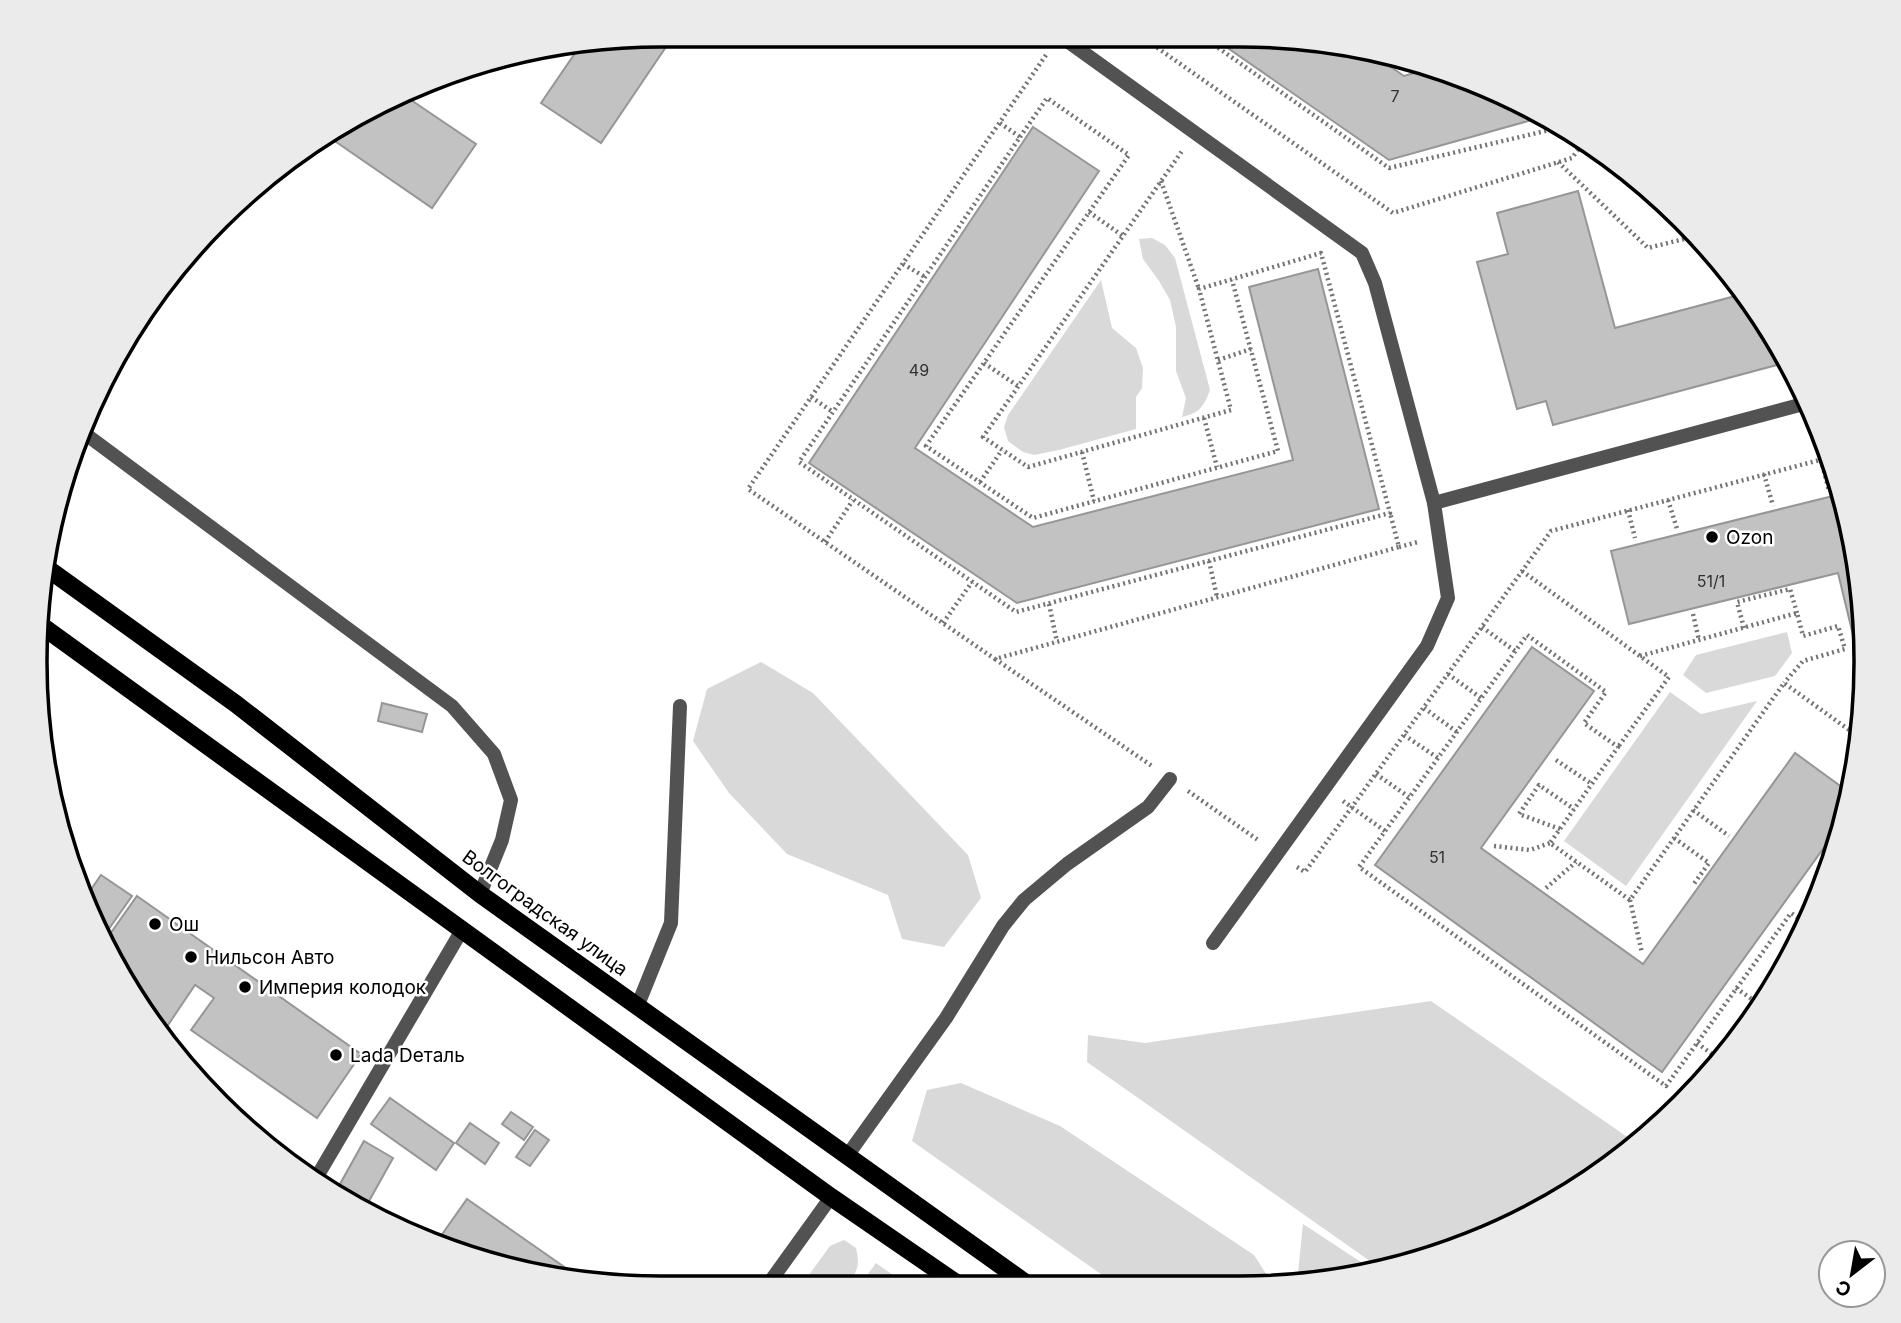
<svg xmlns="http://www.w3.org/2000/svg" width="1901" height="1323" font-family="Inter,sans-serif">
  <style>
    .green { fill: #d9d9d9 }
    .building { fill: #c2c2c2; stroke: #969696; stroke-width: 2 }
    .lines { fill: none; stroke-linecap: round; stroke-linejoin: round }
    .path { stroke: #747474; stroke-width: 4.5; stroke-dasharray: 2 3.5; stroke-linecap: butt }
    .lane { stroke: #525252; stroke-width: 14 }
    .street { stroke: #525252; stroke-width: 14 }
    .primary { stroke: #000; stroke-width: 18 }
    .poi-dot { fill: #000; stroke: #fff; stroke-width: 2.5 }
    .labels { text-anchor: middle; dominant-baseline: central; stroke-width: 5; stroke-linejoin: round; paint-order: stroke }
    .number-label { font-size: 16px; fill: #303030 }
    .poi-label { font-size: 19px; fill: #000; stroke: #fff; text-anchor: start }
    .street-label { font-size: 19px; fill: #000; stroke: #fff }
    .rim { fill: none; stroke: #000; stroke-width: 3.5 }
  </style>
  <rect width="100%" height="100%" fill="#fff"/>
  <g class="green">
    <path d="M 1152,238 L 1165,245 L 1175,258 L 1210,390 C 1204,406 1200,413 1182,417 L 1186,398 L 1176,371 L 1176,327 L 1170,300 L 1159,281 L 1143,259 L 1139,239 Z"/>
    <polygon points="1101,280 1112,328 1136,348 1143,368 1142,388 1136,397 1136,429 1059,450 1034,455 1023,452 1008,441 1004,427 1008,415"/>
    <polygon points="1787,632 1792,653 1775,676 1706,693 1683,675 1696,655"/>
    <polygon points="761,662 813,693 968,855 981,898 944,947 902,939 888,895 787,854 729,793 693,741 707,689"/>
    <polygon points="1670,692 1701,714 1757,701 1626,886 1564,841"/>
    <polygon points="1431,1001 1636,1143 1516,1224 1377,1266 1087,1062 1088,1035 1145,1043"/>
    <polygon points="961,1083 1060,1126 1254,1255 1272,1283 1115,1284 912,1141 927,1090"/>
    <polygon points="1303,1224 1370,1268 1322,1283 1297,1283"/>
    <path d="M 844,1240 L 856,1248 C 860,1266 858,1270 847,1285 L 801,1286 L 830,1246 Z"/>
    <polygon points="876,1263 907,1285 860,1285"/>
  </g>
  <g class="building">
    <polygon points="662,35 674,35 601,143 541,103 580,46"/>
    <polygon points="1209,35 1240,35 1362,47 1404,76 1424,70 1546,116 1389,160"/>
    <polygon points="408,98 476,144 432,208 326,135"/>
    <polygon points="1033,127 1099,171 915,448 1033,527 1293,460 1249,287 1318,269 1379,509 1017,603 809,463"/>
    <polygon points="1578,191 1615,328 1743,294 1782,348 1788,362 1553,425 1546,401 1517,409 1477,262 1508,254 1497,213"/>
    <polygon points="1841,494 1861,579 1863,664 1860,664 1838,573 1629,624 1611,551"/>
    <polygon points="1532,647 1594,691 1481,848 1643,964 1795,753 1850,793 1846,817 1662,1072 1375,865"/>
    <polygon points="382,703 427,714 422,732 378,721"/>
    <polygon points="101,875 132,896 101,940 86,897"/>
    <polygon points="137,896 361,1054 317,1118 191,1030 214,998 195,985 166,1028 153,1019 103,944"/>
    <polygon points="390,1098 454,1143 436,1170 371,1124"/>
    <polygon points="511,1112 533,1127 524,1140 502,1124"/>
    <polygon points="470,1123 499,1143 485,1164 456,1143"/>
    <polygon points="535,1130 549,1140 530,1166 516,1157"/>
    <polygon points="364,1141 393,1158 364,1210 335,1193"/>
    <polygon points="467,1199 583,1280 500,1267 436,1243"/>
  </g>
  <g class="lines">
    <g class="path">
      <polyline points="1139,35 1393,213 1572,158 1583,143"/>
      <polyline points="1200,35 1389,168 1562,127"/>
      <polyline points="1046,55 748,489 995,659 1399,547 1390,513"/>
      <polyline points="1386,56 1404,69 1414,67"/>
      <polyline points="1000,123 1020,137 799,462 1016,612 1390,513 1321,253 1199,289 1231,410 1028,467 983,437 1182,151"/>
      <polyline points="1020,137 1047,98 1129,155 926,446 1033,518 1278,451 1232,280"/>
      <polyline points="1558,162 1648,248 1696,236"/>
      <polyline points="1161,181 1199,289"/>
      <polyline points="1089,212 1123,236"/>
      <polyline points="903,264 925,277"/>
      <polyline points="1218,360 1251,349"/>
      <polyline points="984,363 1018,386"/>
      <polyline points="811,397 833,412"/>
      <polyline points="1204,418 1217,467"/>
      <polyline points="1082,452 1094,501"/>
      <polyline points="1821,460 1829,491"/>
      <polyline points="1764,474 1773,506"/>
      <polyline points="980,482 1002,450"/>
      <polyline points="1668,500 1677,529"/>
      <polyline points="1628,510 1635,538"/>
      <polyline points="825,542 853,500"/>
      <polyline points="1399,547 1418,542"/>
      <polyline points="1209,561 1217,597"/>
      <polyline points="1522,571 1669,677 1618,747"/>
      <polyline points="1049,604 1057,642"/>
      <polyline points="1693,614 1699,640"/>
      <polyline points="943,623 972,582"/>
      <polyline points="1482,627 1515,651"/>
      <polyline points="1744,628 1737,602 1790,589 1797,613"/>
      <polyline points="1640,656 1797,613 1803,636 1838,626 1845,649 1803,661 1784,683"/>
      <polyline points="995,659 1152,766"/>
      <polyline points="1448,674 1481,698"/>
      <polyline points="1424,708 1457,732"/>
      <polyline points="1404,735 1438,758"/>
      <polyline points="1556,760 1592,784"/>
      <polyline points="1376,774 1409,797"/>
      <polyline points="1188,791 1258,840"/>
      <polyline points="1343,801 1385,831"/>
      <polyline points="1693,810 1729,836"/>
      <polyline points="1560,829 1519,814 1539,785 1574,809"/>
      <polyline points="1674,838 1709,863 1693,885"/>
      <polyline points="1494,846 1530,850 1550,843"/>
      <polyline points="1297,867 1305,872 1551,531 1831,457"/>
      <polyline points="1546,888 1576,862"/>
      <polyline points="1630,900 1642,953"/>
      <polyline points="1807,924 1791,913 1666,1086 1359,867 1527,635 1606,692 1584,723 1618,747 1550,843 1630,900 1784,683 1859,737"/>
      <polyline points="1736,988 1760,1005"/>
      <polyline points="1697,1043 1720,1060"/>
    </g>
    <g class="lane">
      <polyline points="1059,35 1362,253 1375,283 1434,503 1448,598 1427,646 1213,943"/>
      <polyline points="80,430 452,706 494,754 511,800 502,840 480,894"/>
      <polyline points="1434,503 1807,403"/>
      <polyline points="637,1007 671,923 680,706"/>
      <polyline points="847,1156 946,1018 1003,926 1024,900 1067,864 1148,807 1170,779"/>
      <polyline points="315,1180 462,930"/>
    </g>
    <polyline class="street" points="767,1286 831,1197"/>
    <g class="primary">
      <polyline points="44,566 236,704 480,894 1027,1284"/>
      <polyline points="42,626 831,1197 959,1285"/>
    </g>
  </g>
  <g class="poi-dot">
    <circle cx="1712" cy="537" r="7"/>
    <circle cx="155" cy="924" r="7"/>
    <circle cx="191" cy="957" r="7"/>
    <circle cx="245" cy="987" r="7"/>
    <circle cx="336" cy="1055" r="7"/>
  </g>
  <g class="labels">
    <g class="number-label">
      <text x="1395" y="96">7</text>
      <text x="919" y="370">49</text>
      <text x="1711" y="581">51/1</text>
      <text x="1437" y="857">51</text>
    </g>
    <g class="poi-label">
      <text x="1726" y="537">Ozon</text>
      <text x="169" y="924">Ош</text>
      <text x="205" y="957">Нильсон Авто</text>
      <text x="259" y="987">Империя колодок</text>
      <text x="350" y="1055">Lada Dеталь</text>
    </g>
    <g class="street-label">
      <text transform="translate(545 913) rotate(36)">Волгоградская улица</text>
    </g>
  </g>
  <path d="M0 0H1901V1323H0ZM661 47H1240A614 614 0 0 1 1854 661V662A614 614 0 0 1 1240 1276H661A614 614 0 0 1 47 662V661A614 614 0 0 1 661 47Z" fill="#ebebeb" fill-rule="evenodd"/>
  <path class="rim" d="M661 47H1240A614 614 0 0 1 1854 661V662A614 614 0 0 1 1240 1276H661A614 614 0 0 1 47 662V661A614 614 0 0 1 661 47Z"/>
  <g transform="translate(1852 1274) rotate(211)"><circle r="33" fill="#ffffff" stroke="#999999" stroke-width="2"/>
  <path d="M0-5L12 26L0 18L-12 26Z" fill="#000000"/>
  <text y="-10" font-size="19" font-weight="bold" text-anchor="middle" fill="#000000">С</text>
  </g>
</svg>
